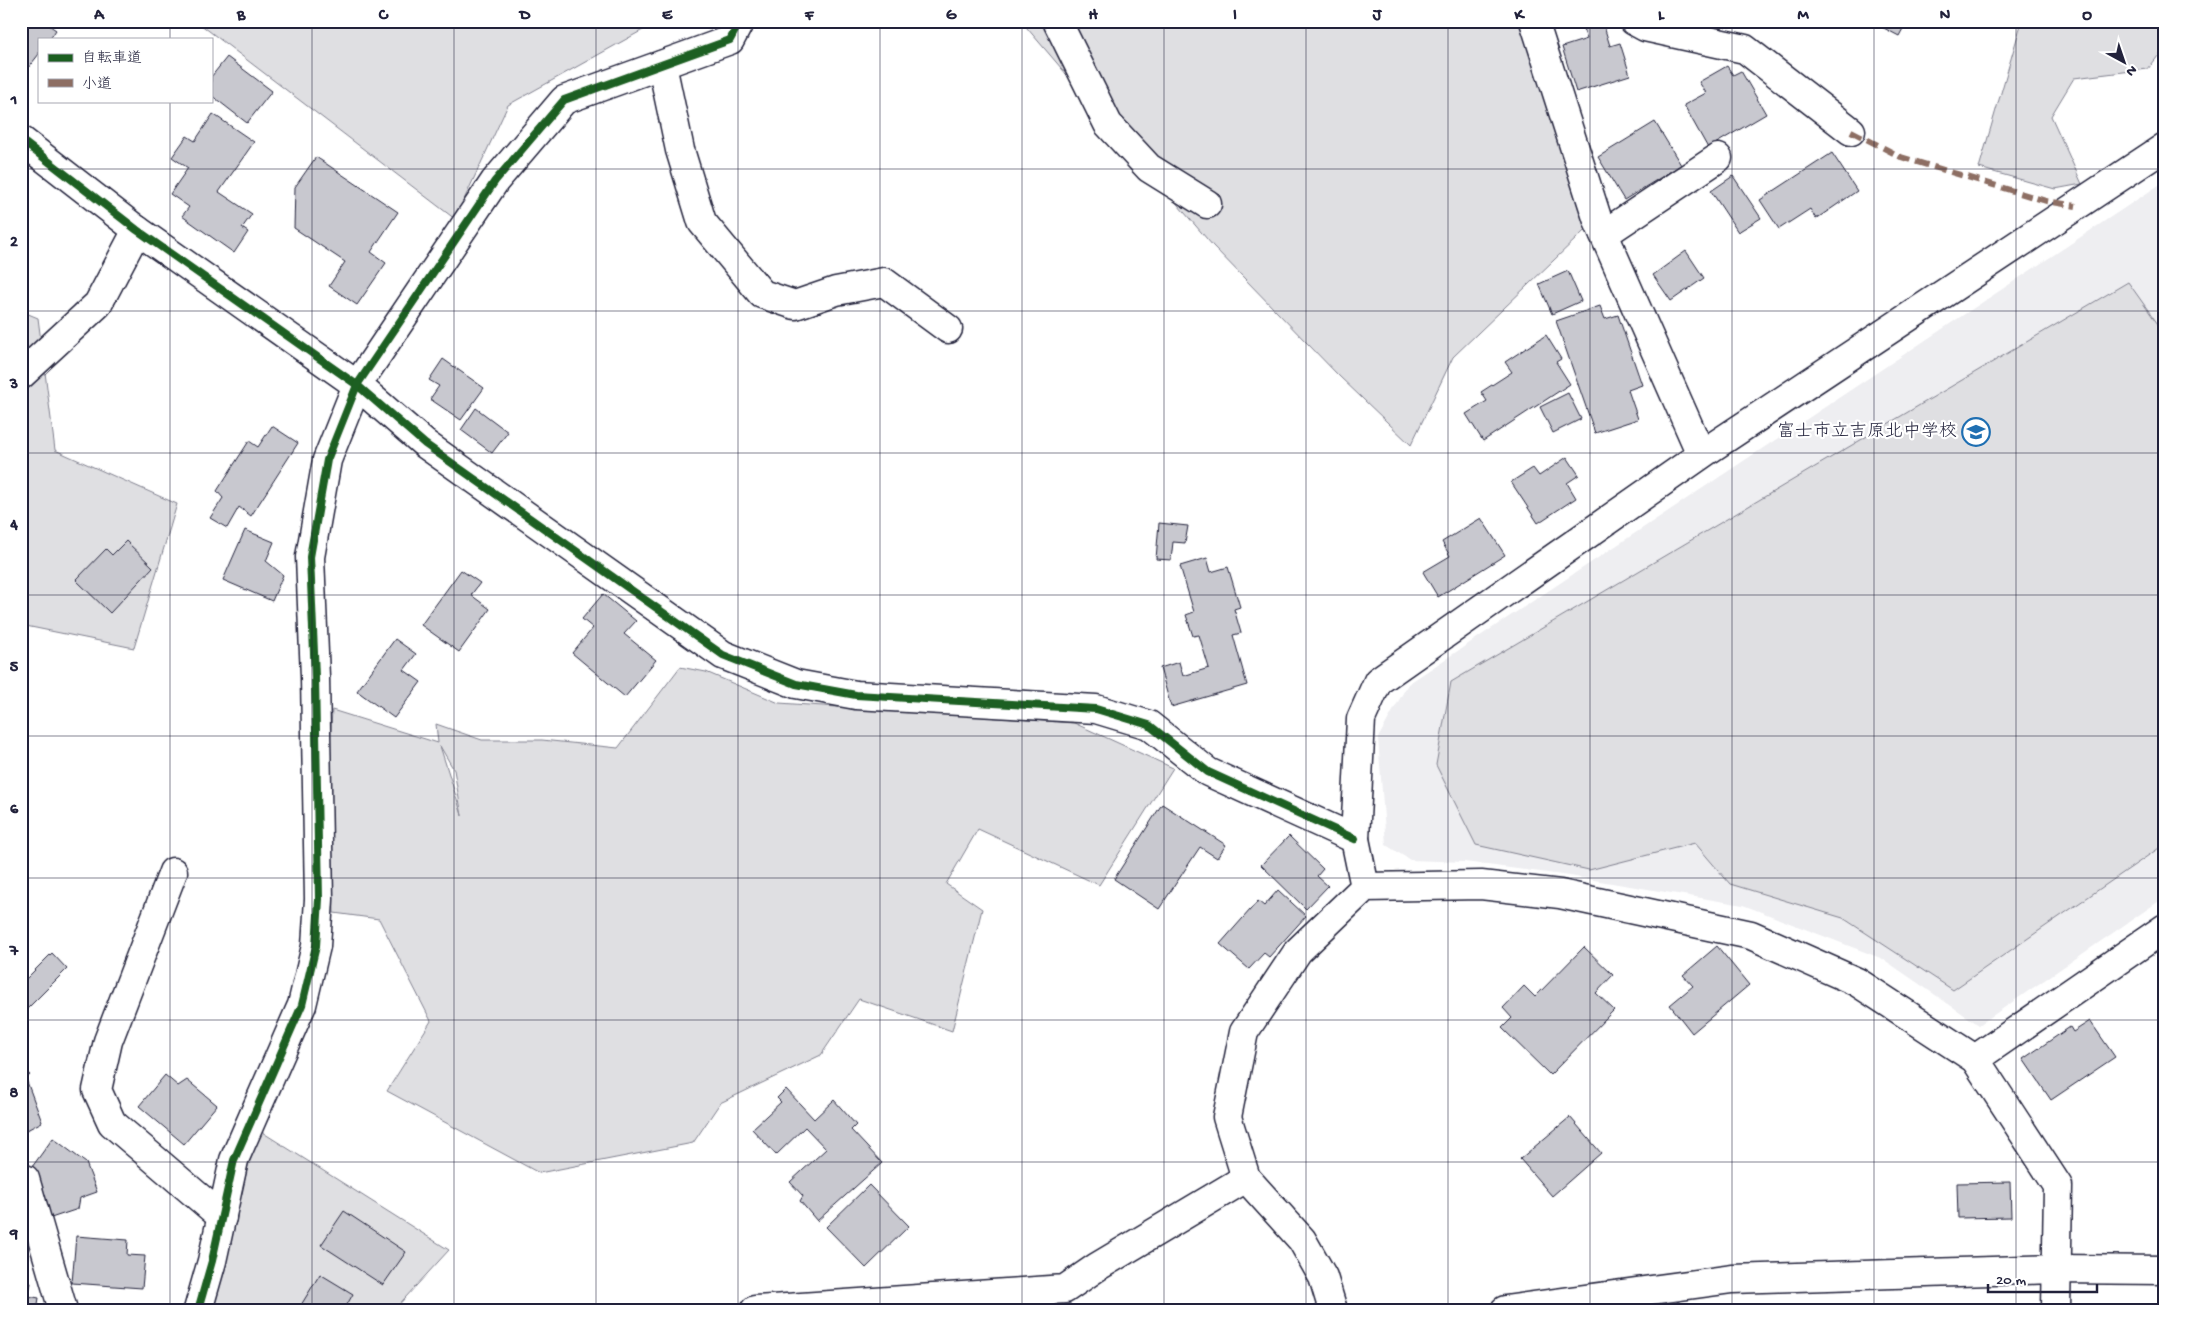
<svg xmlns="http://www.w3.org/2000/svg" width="2186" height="1331" font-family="'Gochi Hand','Klee One',sans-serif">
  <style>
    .built { fill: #eeeef1 }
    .green { fill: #dfdfe2; stroke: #80808e; fill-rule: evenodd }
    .building { fill: #c8c8cf; stroke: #22223b }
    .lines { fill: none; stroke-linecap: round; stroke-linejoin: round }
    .minor-casing { stroke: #22223b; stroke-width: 31 }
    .minor { stroke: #fff; stroke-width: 28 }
    .quiet { stroke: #8d6e63; stroke-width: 6; stroke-dasharray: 12 6; stroke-linecap: butt }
    .cycleway-casing { stroke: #fff; stroke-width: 11 }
    .cycleway { stroke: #1b5e20; stroke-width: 8 }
    .grid { fill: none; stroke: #22223b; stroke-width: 1; stroke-opacity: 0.55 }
    .labels { text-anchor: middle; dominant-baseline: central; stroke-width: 4.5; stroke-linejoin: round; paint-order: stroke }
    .poi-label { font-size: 18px; fill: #22223b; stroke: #fff; text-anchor: end }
    .neatline { fill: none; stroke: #22223b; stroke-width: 2 }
    .grid-label { font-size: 16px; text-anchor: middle; font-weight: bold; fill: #22223b }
  </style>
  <rect width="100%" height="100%" fill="#fff"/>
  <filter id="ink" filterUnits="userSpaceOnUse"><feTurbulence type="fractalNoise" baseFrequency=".02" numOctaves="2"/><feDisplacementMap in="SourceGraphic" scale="10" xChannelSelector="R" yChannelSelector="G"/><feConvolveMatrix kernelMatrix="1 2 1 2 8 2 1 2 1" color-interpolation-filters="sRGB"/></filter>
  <g filter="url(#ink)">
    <polygon class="built" points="2165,181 2165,897 1979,1025 1883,959 1743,905 1570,876 1465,862 1410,860 1386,845 1378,738 1408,684"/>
    <g class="green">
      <polygon points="196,21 659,21 508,105 455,219"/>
      <polygon points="1021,21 1547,21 1604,212 1453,357 1411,445 1339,376 1213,246"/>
      <polygon points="2022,21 2165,21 2165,47 2148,69 2074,78 2051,116 2082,184 2055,189 1979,168"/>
      <polygon points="2128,282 2165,334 2165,844 1953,990 1843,918 1730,884 1695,843 1589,870 1476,845 1436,765 1451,682"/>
      <polygon points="21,311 38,318 55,450 177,504 134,648 21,625"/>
      <path d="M 680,667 L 706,672 L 779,703 L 1074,723 L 1173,768 L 1099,885 L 978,829 L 946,884 L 982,909 L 952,1031 L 859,999 L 821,1055 L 720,1103 L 693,1143 L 539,1173 L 387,1091 L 431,1021 L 379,919 L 334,913 L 330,746 L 332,710 L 438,743 L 436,724 L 482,740 L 542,740 L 618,748 ZM 440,746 L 454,770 L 462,816 L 462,815 Z"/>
      <polygon points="257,1129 449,1250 394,1310 213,1310"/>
    </g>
    <g class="building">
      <polygon points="21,21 43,21 56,30 50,39 39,39 39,54 21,77"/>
      <polygon points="1878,21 1907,21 1899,36 1878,25"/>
      <polygon points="1603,23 1610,46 1620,43 1630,75 1576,92 1562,47 1587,39 1583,29"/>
      <polygon points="227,57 272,91 247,123 211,95 211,77"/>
      <polygon points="1727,66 1733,75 1741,71 1766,114 1708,148 1684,105 1706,93 1699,82"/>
      <polygon points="213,114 254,142 219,192 252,214 242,228 248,232 234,253 182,216 189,207 170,194 188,168 172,157 187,136 195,141"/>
      <polygon points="1655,122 1681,165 1624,200 1598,157"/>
      <polygon points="1832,153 1857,191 1816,219 1810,209 1779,229 1760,200"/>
      <polygon points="316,157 398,212 371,252 386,263 357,305 329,286 345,262 294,228 295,187"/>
      <polygon points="1733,176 1761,218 1738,232 1711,191"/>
      <polygon points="1686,251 1704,278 1671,301 1653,275"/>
      <polygon points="1568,271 1581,301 1552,314 1539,284"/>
      <polygon points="1600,306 1605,319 1618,315 1642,385 1628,390 1638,419 1595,433 1556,321"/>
      <polygon points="1546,335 1561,359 1556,362 1570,384 1483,441 1466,414 1487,401 1481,392 1512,372 1505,362"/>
      <polygon points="443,359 484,388 461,420 430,399 439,386 429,380"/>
      <polygon points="1568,393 1581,419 1553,433 1540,407"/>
      <polygon points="476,408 508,432 492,453 461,430"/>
      <polygon points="272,426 298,443 251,516 239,507 227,528 210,518 223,498 217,491 249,441 258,447"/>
      <polygon points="1567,457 1579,475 1567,483 1576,498 1538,523 1511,482 1533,468 1539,476"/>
      <polygon points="1481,518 1505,555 1438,597 1423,572 1450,556 1442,542"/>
      <polygon points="1159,523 1188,526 1185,543 1173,542 1171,560 1156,559"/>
      <polygon points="245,530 274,542 266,561 283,575 272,601 223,580"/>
      <polygon points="126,541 153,567 110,613 76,580 106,549 112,555"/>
      <polygon points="1207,558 1211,572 1228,567 1240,607 1234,609 1241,633 1233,635 1247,685 1171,707 1160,668 1179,662 1183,676 1209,668 1199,635 1193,636 1186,615 1194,612 1180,566"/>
      <polygon points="461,570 480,583 471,595 490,609 459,652 421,625"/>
      <polygon points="603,594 636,621 624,634 656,660 625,697 572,653 593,628 582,619"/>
      <polygon points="395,639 416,654 404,670 421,682 394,718 357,691"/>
      <polygon points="1162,804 1226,845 1217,858 1200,847 1159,909 1114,879"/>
      <polygon points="1289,836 1323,869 1317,876 1328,886 1306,909 1261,865"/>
      <polygon points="1278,890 1306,916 1269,957 1264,953 1249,969 1220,944 1258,901 1264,906"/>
      <polygon points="1717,946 1749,985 1692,1033 1670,1005 1693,986 1683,975"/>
      <polygon points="1584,947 1613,975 1596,993 1614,1010 1550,1075 1502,1028 1512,1018 1503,1008 1524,986 1535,997"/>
      <polygon points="52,953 67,969 21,1015 21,984"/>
      <polygon points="2090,1021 2115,1057 2051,1100 2023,1059 2070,1027 2073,1032"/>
      <polygon points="21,1067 30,1075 26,1079 42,1122 25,1131 21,1121"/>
      <polygon points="165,1075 178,1086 187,1080 217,1105 184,1144 139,1106"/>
      <polygon points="786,1089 814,1119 834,1100 856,1125 851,1130 882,1163 817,1221 800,1201 803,1196 790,1182 826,1149 805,1127 776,1155 752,1129 781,1102 777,1098"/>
      <polygon points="1570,1117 1601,1153 1552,1196 1520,1159"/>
      <polygon points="53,1138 86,1163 97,1192 80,1198 78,1209 48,1219 32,1167"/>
      <polygon points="2010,1182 2011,1217 1958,1218 1957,1183"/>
      <polygon points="869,1185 909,1226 866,1268 826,1227"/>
      <polygon points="344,1211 406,1252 383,1285 321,1245"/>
      <polygon points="76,1236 128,1240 127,1255 145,1256 142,1288 72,1283"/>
      <polygon points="320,1274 353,1294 344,1310 298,1310"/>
      <polygon points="21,1281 31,1283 28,1296 39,1298 37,1310 21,1310"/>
    </g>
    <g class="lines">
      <defs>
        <g id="minor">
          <polyline points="1057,21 1108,124 1149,168 1207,204"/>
          <polyline points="1534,21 1598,221 1701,454"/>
          <polyline points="1634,21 1645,27 1745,49 1851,131"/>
          <polyline points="662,65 680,150 702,222 762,294 795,305 836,291 884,282 948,329"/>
          <polyline points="21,140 137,230 357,385 425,444 723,655 796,684 856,695 1096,709 1149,725 1208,772 1355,839"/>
          <polyline points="1604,234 1718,158"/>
          <polyline points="21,375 98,304 137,230"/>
          <polyline points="173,872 108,1041 97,1090 112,1123 222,1217"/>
          <polyline points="1365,887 1355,839 1361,719 1378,681 1708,450 2165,147"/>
          <polyline points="1975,1059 2165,928"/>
          <polyline points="25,1179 63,1310"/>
          <polyline points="198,1310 212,1261 234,1160 302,1005 316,946 319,899 315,677 310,557 327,460 357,385 495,181 564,100 730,40 740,21"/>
          <polyline points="755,1310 1065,1289 1097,1267 1246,1178"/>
          <polyline points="1333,1310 1323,1277 1302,1240 1246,1178 1227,1117 1244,1032 1298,951 1365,887 1481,885 1560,894 1751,935 1857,982 1975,1059 2058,1186 2056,1310"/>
          <polyline points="1505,1310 1732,1279 2055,1269 2165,1270"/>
        </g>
      </defs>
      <use href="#minor" class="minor-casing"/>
      <use href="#minor" class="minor"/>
      <polyline class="quiet" points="1851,131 1901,157 2046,201 2076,206"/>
      <defs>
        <g id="cycleway">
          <polyline points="21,140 137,230 357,385 425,444 723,655 796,684 856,695 1096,709 1149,725 1208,772 1355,839"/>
          <polyline points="198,1310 212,1261 234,1160 302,1005 316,946 319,899 315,677 310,557 327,460 357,385 495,181 564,100 730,40 740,21"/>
        </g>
      </defs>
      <use href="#cycleway" class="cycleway-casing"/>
      <use href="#cycleway" class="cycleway"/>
    </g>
  </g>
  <path class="grid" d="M 170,21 L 170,39M 312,21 L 312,1310M 454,21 L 454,1310M 596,21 L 596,1310M 738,21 L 738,1310M 880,21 L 880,1310M 1022,21 L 1022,1310M 1164,21 L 1164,1310M 1306,21 L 1306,1310M 1448,21 L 1448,1310M 1590,21 L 1590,1310M 1732,21 L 1732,1310M 1874,21 L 1874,1310M 2016,21 L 2016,1310M 170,101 L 170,1310M 21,169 L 2165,169M 21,311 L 2165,311M 21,453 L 2165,453M 21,595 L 2165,595M 21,736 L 2165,736M 21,878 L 2165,878M 21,1020 L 2165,1020M 21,1162 L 2165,1162"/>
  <defs>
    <symbol id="school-ring" viewBox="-11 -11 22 22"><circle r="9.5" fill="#fff" stroke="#1f6fb2" stroke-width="1.5"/><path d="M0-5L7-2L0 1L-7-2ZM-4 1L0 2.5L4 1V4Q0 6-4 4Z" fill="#1f6fb2"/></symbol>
  </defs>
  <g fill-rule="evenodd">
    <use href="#school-ring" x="1960" y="416" width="32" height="32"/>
  </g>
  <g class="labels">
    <g class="poi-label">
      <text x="1957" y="432">富士市立吉原北中学校</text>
    </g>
  </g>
  <rect width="2186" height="1331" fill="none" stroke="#fff" stroke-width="55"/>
  <rect x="38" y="38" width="175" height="65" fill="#ffffff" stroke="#a7a7b1"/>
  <rect x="48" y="54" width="25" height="8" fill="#1b5e20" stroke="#a7a7b1"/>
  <text x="82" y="62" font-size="15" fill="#22223b">自転車道</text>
  <rect x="48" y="79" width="25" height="8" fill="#8d6e63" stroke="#a7a7b1"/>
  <text x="82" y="88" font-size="15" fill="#22223b">小道</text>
  <g transform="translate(2124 62) rotate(140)" stroke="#ffffff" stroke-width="4" paint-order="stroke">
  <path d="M0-4L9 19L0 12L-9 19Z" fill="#22223b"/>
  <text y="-8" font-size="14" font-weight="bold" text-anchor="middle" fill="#22223b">N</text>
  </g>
  <path d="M1988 1284v8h109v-8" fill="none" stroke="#22223b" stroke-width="2.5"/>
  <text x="1996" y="1284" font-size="15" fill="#22223b" stroke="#ffffff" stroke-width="4" paint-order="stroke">20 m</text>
  <rect x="28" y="28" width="2130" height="1276" class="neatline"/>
  <g class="grid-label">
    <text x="99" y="19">A</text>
    <text x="241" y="19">B</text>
    <text x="383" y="19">C</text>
    <text x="525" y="19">D</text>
    <text x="667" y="19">E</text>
    <text x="809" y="19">F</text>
    <text x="951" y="19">G</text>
    <text x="1093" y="19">H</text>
    <text x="1235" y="19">I</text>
    <text x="1377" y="19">J</text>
    <text x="1519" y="19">K</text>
    <text x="1661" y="19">L</text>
    <text x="1803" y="19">M</text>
    <text x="1945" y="19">N</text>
    <text x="2087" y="19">O</text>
    <text x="14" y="104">1</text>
    <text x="14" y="246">2</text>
    <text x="14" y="388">3</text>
    <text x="14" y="529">4</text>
    <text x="14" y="671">5</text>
    <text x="14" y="813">6</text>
    <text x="14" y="955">7</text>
    <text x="14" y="1097">8</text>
    <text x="14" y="1238">9</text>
  </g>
</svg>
